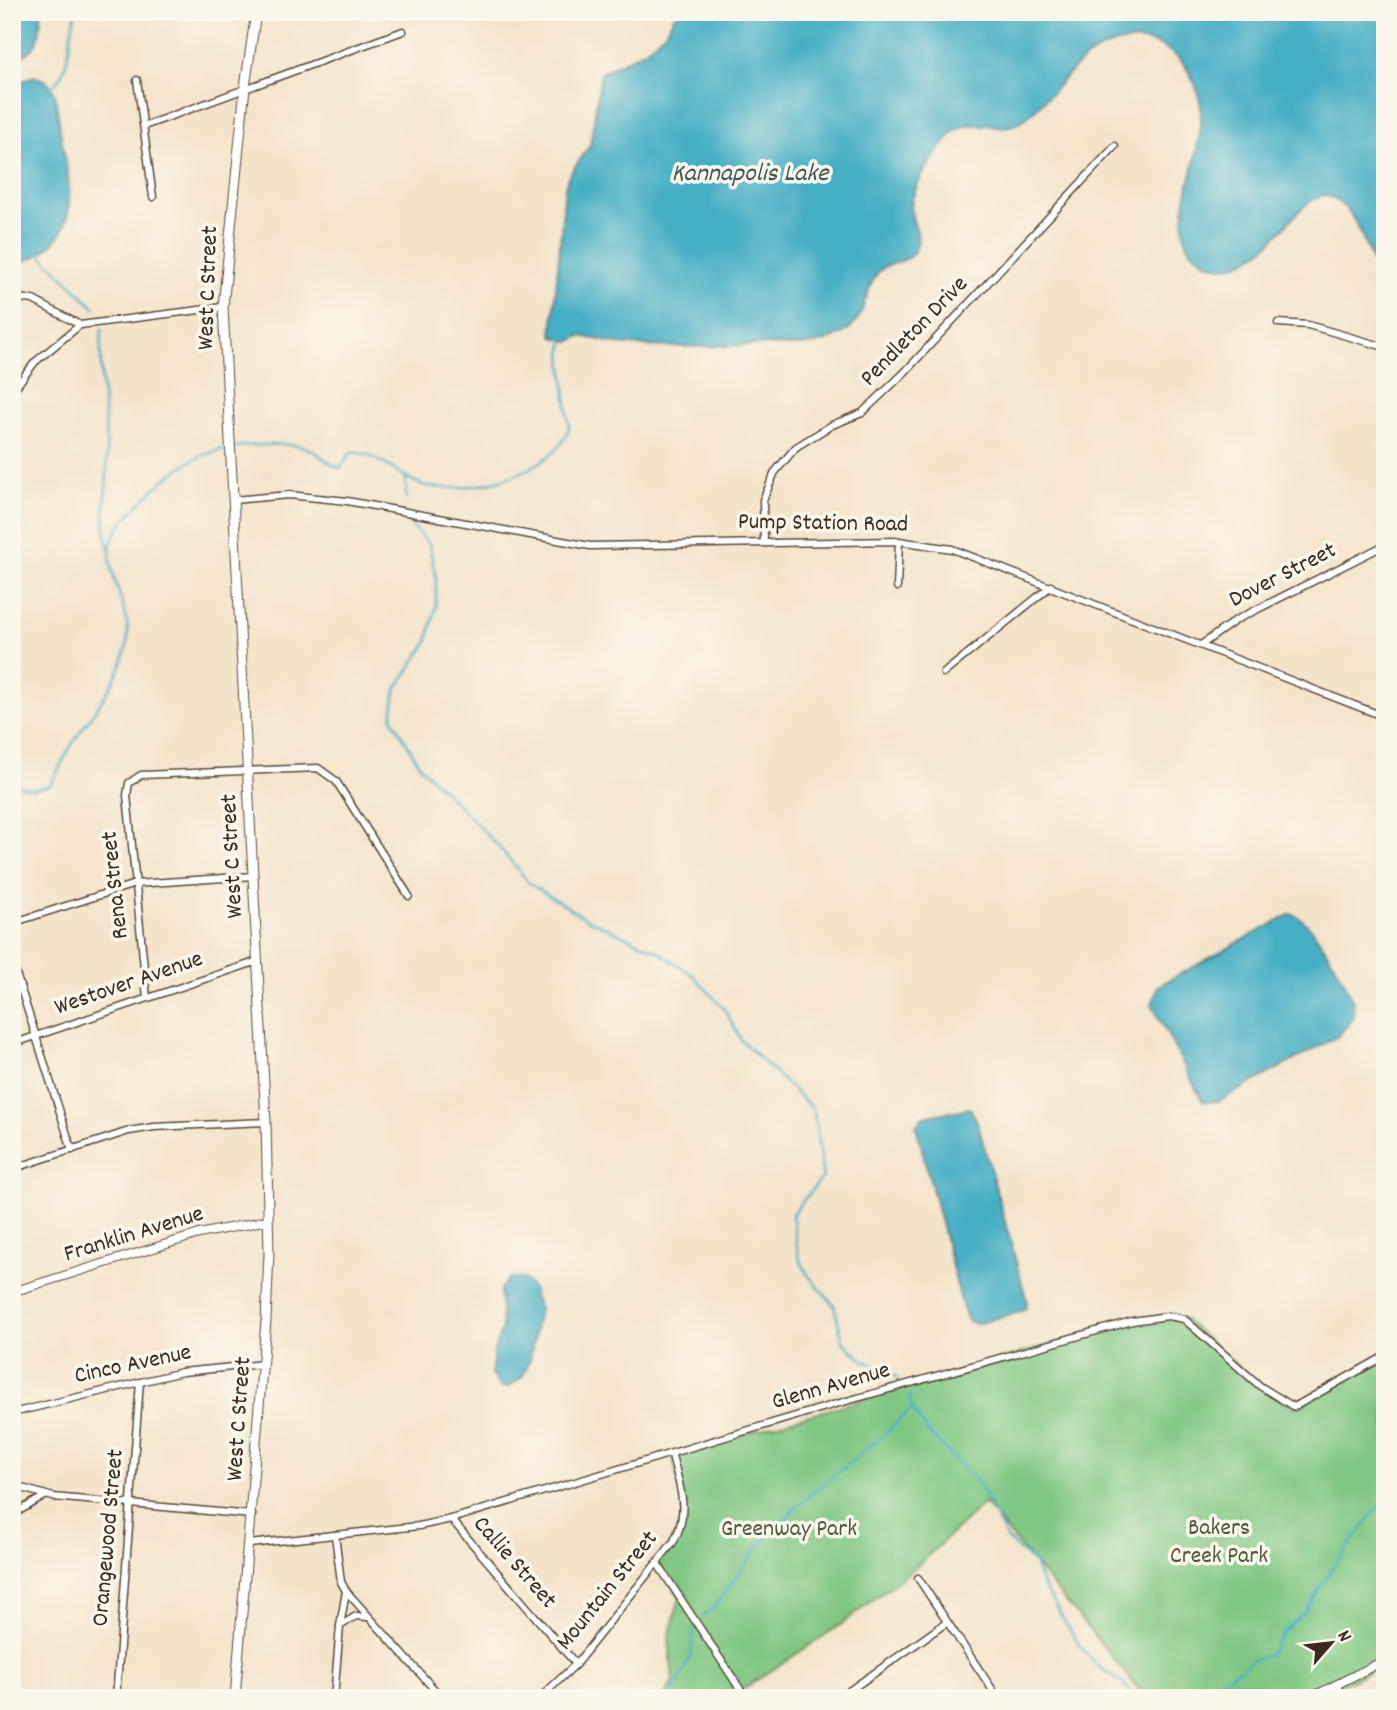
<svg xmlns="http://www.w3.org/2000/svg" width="1397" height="1710" font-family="Dekko,sans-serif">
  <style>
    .green { fill: #80c783; stroke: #5e7850; stroke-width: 2 }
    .water { fill: #46afc5; stroke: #406c72; stroke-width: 2 }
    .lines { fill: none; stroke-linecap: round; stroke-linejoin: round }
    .stream { stroke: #46afc5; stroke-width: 2.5 }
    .minor-casing { stroke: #574638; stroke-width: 9 }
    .tertiary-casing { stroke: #574638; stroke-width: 10 }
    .secondary-casing { stroke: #574638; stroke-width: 11 }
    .minor { stroke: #fff; stroke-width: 6 }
    .tertiary { stroke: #fff; stroke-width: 8 }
    .secondary { stroke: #fff; stroke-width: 9 }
    .labels { text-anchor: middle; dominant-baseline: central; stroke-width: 7; stroke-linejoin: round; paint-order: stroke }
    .street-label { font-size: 24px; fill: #3b2a1e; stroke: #fbf7ec }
    .park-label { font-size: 24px; fill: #50593c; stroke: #fbf7ec }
    .water-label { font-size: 26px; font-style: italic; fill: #3f5958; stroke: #fbf7ec }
  </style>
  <rect width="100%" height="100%" fill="#fbf7ec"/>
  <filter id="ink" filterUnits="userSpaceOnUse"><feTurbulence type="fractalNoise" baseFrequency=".0143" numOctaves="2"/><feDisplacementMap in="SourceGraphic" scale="14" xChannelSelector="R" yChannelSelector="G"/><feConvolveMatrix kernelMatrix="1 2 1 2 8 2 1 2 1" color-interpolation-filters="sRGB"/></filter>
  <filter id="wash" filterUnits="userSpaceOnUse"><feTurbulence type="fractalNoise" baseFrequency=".00686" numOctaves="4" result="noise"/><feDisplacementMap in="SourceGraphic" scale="28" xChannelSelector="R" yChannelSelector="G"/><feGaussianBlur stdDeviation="1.57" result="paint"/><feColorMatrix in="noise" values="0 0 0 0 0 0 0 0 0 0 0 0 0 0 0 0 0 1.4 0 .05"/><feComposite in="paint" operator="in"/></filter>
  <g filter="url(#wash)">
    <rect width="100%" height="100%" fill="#f4e4ca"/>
    <path class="green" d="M 1168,1316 L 1184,1319 L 1260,1386 L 1294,1407 L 1385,1356 L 1385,1664 L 1314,1698 L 1146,1698 L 984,1503 L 917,1566 L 843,1623 L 730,1698 L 662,1698 L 673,1682 L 669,1637 L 680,1597 L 657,1563 C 692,1515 684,1509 672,1455 L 1132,1321 Z"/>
    <g class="water">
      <path d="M 12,12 L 41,12 C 40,42 39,48 12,63 Z"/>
      <path d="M 677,12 L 1385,12 L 1385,281 L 1379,278 C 1365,249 1358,204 1324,195 C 1290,205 1274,258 1229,266 C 1220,268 1209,265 1202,260 C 1150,228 1227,135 1191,76 C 1186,66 1178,56 1168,50 C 1148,38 1130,38 1108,46 C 1071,59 1053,99 1022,121 C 1002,136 971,113 952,134 C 937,151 911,186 911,209 C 911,224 922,232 916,248 C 909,265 891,259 879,271 C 865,287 867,312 851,327 C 842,336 827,341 815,344 C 796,348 777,345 757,345 C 711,346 665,349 619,344 C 606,342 593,338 580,336 L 570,342 L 554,337 L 552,332 L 565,188 L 568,177 L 590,145 L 601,73 L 646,50 L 665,32 Z"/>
      <path d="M 34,76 L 47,81 L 54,92 C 58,105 58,117 60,130 C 70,186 88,246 12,265 L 12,123 L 17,107 L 18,83 Z"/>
      <path d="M 1291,914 C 1311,916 1346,983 1353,1002 C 1354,1008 1353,1013 1353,1019 L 1338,1036 L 1219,1101 L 1203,1102 L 1152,1005 L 1158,986 Z"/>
      <polygon points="970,1108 977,1121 1027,1301 1026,1308 1020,1312 976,1324 968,1321 962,1305 916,1126 923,1117"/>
      <polygon points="509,1278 524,1279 532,1288 539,1309 530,1360 522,1377 509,1387 501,1387 491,1375 494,1351 502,1328 500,1289"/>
    </g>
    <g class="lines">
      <g class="stream">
        <path d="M 49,89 C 72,75 68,35 76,12"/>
        <polyline points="37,251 95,308"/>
        <path d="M 102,329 C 98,372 106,416 107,459 C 108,488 99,523 110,551"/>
        <polyline points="406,478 406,498"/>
        <polyline points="411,525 429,544 436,576 436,607 427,643 396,689 392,718 420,766 499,847 530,884 585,918 658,951 694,976 725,1010 741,1040 813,1109"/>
        <path d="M 12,784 L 33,789 L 50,785 C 59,771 64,756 73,743 C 92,713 117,685 126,650 C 135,614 109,585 110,551 C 111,532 129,515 141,502 C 179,463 206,446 261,445 C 275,445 290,443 304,447 C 318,451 326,463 340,468 L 350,453 C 373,448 402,481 427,486 C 469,495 556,473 569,428 L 562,356 L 564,337"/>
        <polyline points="814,1113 823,1177 792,1214 799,1258 808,1275 834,1305 843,1342 862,1359 898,1378"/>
        <polyline points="909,1396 912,1408 925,1429 977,1481 1008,1540 1034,1563 1041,1582 1077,1642 1095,1664 1127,1687 1135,1698"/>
        <polyline points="703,1617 714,1607 760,1544 803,1501 886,1433 912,1408"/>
        <polyline points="1203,1691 1256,1659 1269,1655 1283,1632 1305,1612 1334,1566 1384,1499"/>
        <polyline points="670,1698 691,1656 694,1630"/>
        <polyline points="1188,1698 1193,1697"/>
      </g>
    </g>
  </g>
  <g filter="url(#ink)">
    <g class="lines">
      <defs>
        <g id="minor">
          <polyline points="137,80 153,197"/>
          <polyline points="144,126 403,31"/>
          <polyline points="12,297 33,300 80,325 223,307"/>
          <polyline points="1278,323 1308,325 1385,347"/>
          <polyline points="12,392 35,362 80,325"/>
          <polyline points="233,500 289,495 347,501 590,546 899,541 952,549 1385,717"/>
          <polyline points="764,541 763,500 775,472 796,447 832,425 862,413 904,373 1115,146"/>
          <polyline points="897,587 899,541"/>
          <polyline points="1201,645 1236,620 1385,545"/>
          <polyline points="944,673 1051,586"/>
          <polyline points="12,923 135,884 254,876"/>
          <polyline points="12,961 72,1150"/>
          <polyline points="147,998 127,795 129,783 141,775 318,768 336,781 409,896"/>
          <polyline points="12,1044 258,961"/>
          <polyline points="12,1169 129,1131 154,1127 266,1122"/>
          <polyline points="12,1413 182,1372 263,1364"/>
          <polyline points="12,1485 53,1497 252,1515"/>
          <polyline points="12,1515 45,1496"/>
          <polyline points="451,1519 576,1664"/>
          <polyline points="335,1535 341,1582 346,1591 340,1626"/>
          <polyline points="249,1544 419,1526 451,1519 836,1404 1132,1321 1168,1316 1184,1319 1260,1386 1294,1407 1385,1356"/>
          <polyline points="657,1563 746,1698"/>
          <polyline points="918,1578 998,1698"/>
          <polyline points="346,1591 442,1698"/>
          <polyline points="1336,1684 1343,1698"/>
          <polyline points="116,1698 140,1382"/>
          <polyline points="334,1698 340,1626 356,1616 367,1617"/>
          <path d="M 540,1698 L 576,1664 L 674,1541 C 690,1510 680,1488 672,1455"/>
          <polyline points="839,1698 946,1623"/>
        </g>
        <g id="tertiary">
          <polyline points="12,1292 199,1234 268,1220"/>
          <polyline points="1310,1698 1385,1660"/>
        </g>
        <polyline id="secondary" points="235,1698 266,1321 269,1253 266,1122 223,307 245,87 256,12"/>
      </defs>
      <use href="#minor" class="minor-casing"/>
      <use href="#tertiary" class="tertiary-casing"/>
      <use href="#secondary" class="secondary-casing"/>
      <use href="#minor" class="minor"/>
      <use href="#tertiary" class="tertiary"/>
      <use href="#secondary" class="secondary"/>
    </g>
  </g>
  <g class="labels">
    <g class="street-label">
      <text transform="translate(209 288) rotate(-88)">West C Street</text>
      <text transform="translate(915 332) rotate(-46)">Pendleton Drive</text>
      <text transform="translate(823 524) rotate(1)">Pump Station Road</text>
      <text transform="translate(1283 576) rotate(-27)">Dover Street</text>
      <text transform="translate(233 856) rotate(-93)">West C Street</text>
      <text transform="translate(116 885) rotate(-96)">Rena Street</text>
      <text transform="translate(129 984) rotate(-19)">Westover Avenue</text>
      <text transform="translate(134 1235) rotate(-17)">Franklin Avenue</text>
      <text transform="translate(133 1365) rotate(-12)">Cinco Avenue</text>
      <text transform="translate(831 1387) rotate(-16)">Glenn Avenue</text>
      <text transform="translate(240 1419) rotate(-86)">West C Street</text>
      <text transform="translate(109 1538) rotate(-85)">Orangewood Street</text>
      <text transform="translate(514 1563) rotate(49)">Callie Street</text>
      <text transform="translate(608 1591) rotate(-51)">Mountain Street</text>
    </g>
    <g class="park-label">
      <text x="1219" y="1529">Bakers<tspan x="1219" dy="28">Creek Park</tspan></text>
      <text x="789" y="1530">Greenway Park</text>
    </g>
    <g class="water-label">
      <text x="750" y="174">Kannapolis Lake</text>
    </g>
  </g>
  <rect width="1397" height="1710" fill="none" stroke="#fbf7ec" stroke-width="42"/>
  <g transform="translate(1331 1643) rotate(62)" stroke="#fbf7ec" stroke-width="5" paint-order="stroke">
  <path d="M0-5L12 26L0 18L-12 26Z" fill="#3b2a1e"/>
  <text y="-10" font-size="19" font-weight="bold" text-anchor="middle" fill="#3b2a1e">N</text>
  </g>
</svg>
